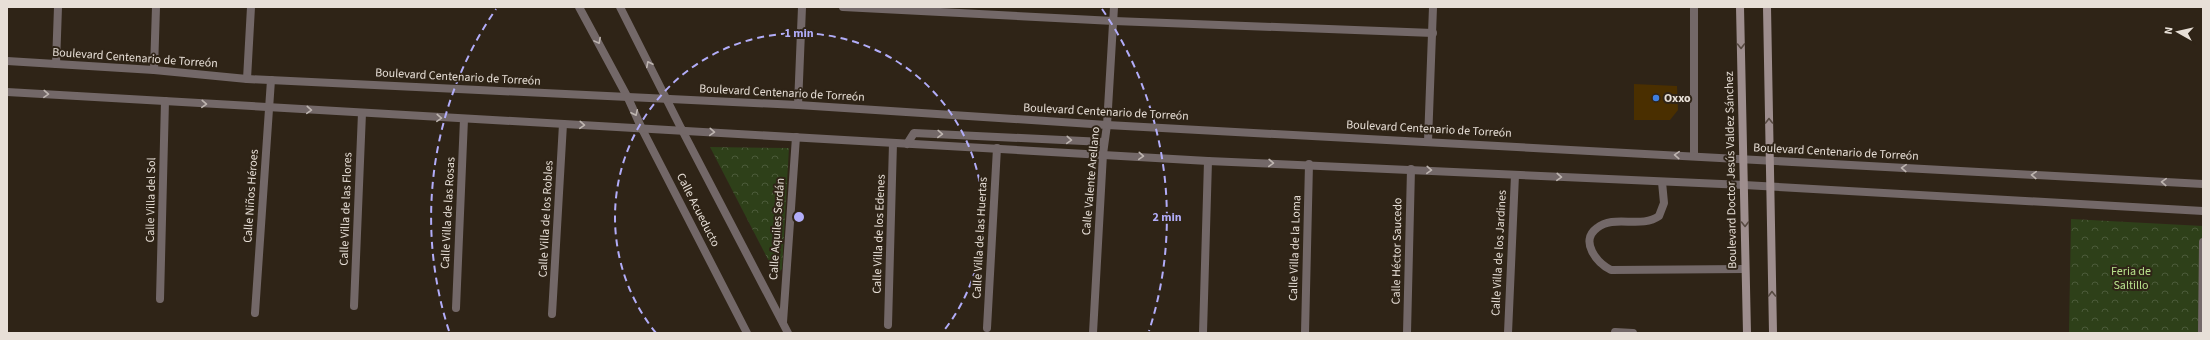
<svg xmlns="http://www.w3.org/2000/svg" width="2210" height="340" font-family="'Source Sans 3',sans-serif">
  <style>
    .park { fill: url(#park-crowns) }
    .building { fill: #4a2f00 }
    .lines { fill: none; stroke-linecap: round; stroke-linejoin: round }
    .service { stroke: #736868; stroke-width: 8 }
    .minor { stroke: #736868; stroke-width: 8 }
    .tertiary { stroke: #736868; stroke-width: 8 }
    .secondary { stroke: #9e8e8e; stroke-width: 8 }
    .oneway { stroke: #beb5b0 }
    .oneway2 { stroke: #564941 }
    .ring { fill: none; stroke: #b2adf9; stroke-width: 2; stroke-dasharray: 7 5 }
    .shop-dot { fill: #3f7fe0; stroke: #2f2417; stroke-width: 1.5 }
    .labels { text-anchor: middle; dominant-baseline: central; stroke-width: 4; stroke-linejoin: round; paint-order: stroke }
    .street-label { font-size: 12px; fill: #e7dfd7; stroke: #2f2417 }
    .poi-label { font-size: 12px; font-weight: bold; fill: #e7dfd7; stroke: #2f2417; text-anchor: start }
    .park-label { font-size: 12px; fill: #b8e18c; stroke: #2f2417 }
    .centre { fill: #b2adf9; stroke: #2f2417; stroke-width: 2 }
    .ring-label { font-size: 12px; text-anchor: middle; font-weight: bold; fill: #b2adf9; stroke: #2f2417; stroke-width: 4; stroke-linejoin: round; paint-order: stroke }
  </style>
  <defs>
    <pattern id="park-crowns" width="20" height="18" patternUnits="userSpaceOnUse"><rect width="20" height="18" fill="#2e4019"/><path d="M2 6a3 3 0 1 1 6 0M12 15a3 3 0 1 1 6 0" fill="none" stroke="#4c5b3a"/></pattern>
  </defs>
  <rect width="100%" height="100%" fill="#2f2417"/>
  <g class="park">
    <polygon points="710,147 789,148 782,269 776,275"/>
    <polygon points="2071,219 2203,226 2203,333 2069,333"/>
  </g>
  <polygon class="building" points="1634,84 1677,86 1678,110 1670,120 1634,120"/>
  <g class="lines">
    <g class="service">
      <path d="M 1662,182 L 1664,203 L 1659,216 C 1641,229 1614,214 1597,228 C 1579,241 1597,263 1611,270 L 1745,269"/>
      <polyline points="1615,332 1633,333"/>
      <polyline points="2202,333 2203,242"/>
    </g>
    <g class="minor">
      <polyline points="843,7 1114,21 1433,33"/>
      <polyline points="56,64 58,7"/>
      <polyline points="154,70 156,7"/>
      <polyline points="247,79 251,7"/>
      <polyline points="798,105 802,7"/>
      <polyline points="642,129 747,333"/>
      <polyline points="682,130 788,333"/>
      <polyline points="1428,141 1433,7"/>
      <polyline points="1694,156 1694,7"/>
      <polyline points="160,299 165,101"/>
      <polyline points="354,306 362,113"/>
      <polyline points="456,308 464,119"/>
      <polyline points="255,313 271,80"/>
      <polyline points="552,314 563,124"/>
      <polyline points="783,322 796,137"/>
      <polyline points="888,325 893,143"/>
      <polyline points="987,328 997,148"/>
      <polyline points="1093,333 1103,154 1107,125 1114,7"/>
      <polyline points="1203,333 1208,161"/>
      <polyline points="1305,333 1309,164"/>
      <polyline points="1407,333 1411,169"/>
      <polyline points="1508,333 1515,175"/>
    </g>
    <g class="tertiary">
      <polyline points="579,7 628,98 642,129"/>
      <polyline points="620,7 682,130"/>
      <polyline points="7,61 154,70 247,79 798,105 1107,125 2203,184"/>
      <polyline points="7,92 1208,161 1744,185 2203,211"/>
      <polyline points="907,144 914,133 1104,142"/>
    </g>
    <g class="secondary">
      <polyline points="1740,7 1747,333"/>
      <polyline points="1767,7 1773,333"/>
    </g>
  </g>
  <defs><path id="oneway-chevron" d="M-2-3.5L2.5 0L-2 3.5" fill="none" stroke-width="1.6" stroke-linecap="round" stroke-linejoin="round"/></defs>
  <g class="oneway">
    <use href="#oneway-chevron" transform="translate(598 41) rotate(62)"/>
    <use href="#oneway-chevron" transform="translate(649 64) rotate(-117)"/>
    <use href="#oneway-chevron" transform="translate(46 94) rotate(3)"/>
    <use href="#oneway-chevron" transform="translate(204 104) rotate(3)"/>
    <use href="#oneway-chevron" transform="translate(309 110) rotate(4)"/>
    <use href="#oneway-chevron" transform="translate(635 113) rotate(65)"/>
    <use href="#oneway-chevron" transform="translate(439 118) rotate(3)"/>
    <use href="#oneway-chevron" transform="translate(582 125) rotate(4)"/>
    <use href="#oneway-chevron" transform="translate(712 132) rotate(4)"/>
    <use href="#oneway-chevron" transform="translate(940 134) rotate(2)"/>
    <use href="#oneway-chevron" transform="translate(1069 140) rotate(4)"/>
    <use href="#oneway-chevron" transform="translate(1677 155) rotate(-177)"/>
    <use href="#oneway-chevron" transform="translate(1141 156) rotate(4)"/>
    <use href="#oneway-chevron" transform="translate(1271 163) rotate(2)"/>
    <use href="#oneway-chevron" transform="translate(1904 168) rotate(-177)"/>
    <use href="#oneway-chevron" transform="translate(1429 170) rotate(3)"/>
    <use href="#oneway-chevron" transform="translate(2034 175) rotate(-177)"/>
    <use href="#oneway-chevron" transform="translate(1559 177) rotate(3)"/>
    <use href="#oneway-chevron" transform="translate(2164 182) rotate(-177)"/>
  </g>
  <g class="oneway2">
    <use href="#oneway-chevron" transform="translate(1741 46) rotate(89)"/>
    <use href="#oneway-chevron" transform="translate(1769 121) rotate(-91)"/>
    <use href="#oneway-chevron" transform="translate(1745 224) rotate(89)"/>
    <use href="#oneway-chevron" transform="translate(1772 294) rotate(-91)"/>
  </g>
  <g class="ring">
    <path d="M656 333A184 184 0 1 1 942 333"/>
    <path d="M449 331A368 368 0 0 1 496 9M1102 9A368 368 0 0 1 1149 331"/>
  </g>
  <circle class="shop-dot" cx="1656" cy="98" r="4"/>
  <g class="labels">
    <g class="street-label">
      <text transform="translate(135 58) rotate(4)">Boulevard Centenario de Torreón</text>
      <text transform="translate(458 77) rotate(3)">Boulevard Centenario de Torreón</text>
      <text transform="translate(782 93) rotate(3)">Boulevard Centenario de Torreón</text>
      <text transform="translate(1106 112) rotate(3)">Boulevard Centenario de Torreón</text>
      <text transform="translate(1429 129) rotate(3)">Boulevard Centenario de Torreón</text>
      <text transform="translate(1836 152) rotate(3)">Boulevard Centenario de Torreón</text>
      <text transform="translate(1731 170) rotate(-91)">Boulevard Doctor Jesús Valdez Sánchez</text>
      <text transform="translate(1091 181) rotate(-85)">Calle Valente Arellano</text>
      <text transform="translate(251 196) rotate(-86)">Calle Niños Héroes</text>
      <text transform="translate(151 200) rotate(-89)">Calle Villa del Sol</text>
      <text transform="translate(346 209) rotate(-88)">Calle Villa de las Flores</text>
      <text transform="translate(698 210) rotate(63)">Calle Acueducto</text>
      <text transform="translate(448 213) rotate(-87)">Calle Villa de las Rosas</text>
      <text transform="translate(546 219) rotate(-87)">Calle Villa de los Robles</text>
      <text transform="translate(777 229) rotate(-86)">Calle Aquiles Serdán</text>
      <text transform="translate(879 234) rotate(-88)">Calle Villa de los Edenes</text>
      <text transform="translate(980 238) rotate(-87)">Calle Villa de las Huertas</text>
      <text transform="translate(1295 248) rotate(-88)">Calle Villa de la Loma</text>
      <text transform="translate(1397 251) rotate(-89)">Calle Héctor Saucedo</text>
      <text transform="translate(1499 253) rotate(-87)">Calle Villa de los Jardines</text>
    </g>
    <g class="poi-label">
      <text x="1664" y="98">Oxxo</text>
    </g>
    <g class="park-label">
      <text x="2131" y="271">Feria de<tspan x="2131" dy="14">Saltillo</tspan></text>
    </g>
  </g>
  <circle cx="799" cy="217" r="6" class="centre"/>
  <g class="ring-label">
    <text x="799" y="37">1 min</text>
    <text x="1167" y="221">2 min</text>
  </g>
  <rect width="2210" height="340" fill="none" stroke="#e7dfd7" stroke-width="16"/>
  <g transform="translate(2178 32) rotate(278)" stroke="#2f2417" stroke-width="3" paint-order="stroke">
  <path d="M0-3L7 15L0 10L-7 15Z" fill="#e7dfd7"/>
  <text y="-6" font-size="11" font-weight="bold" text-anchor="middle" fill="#e7dfd7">N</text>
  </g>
</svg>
